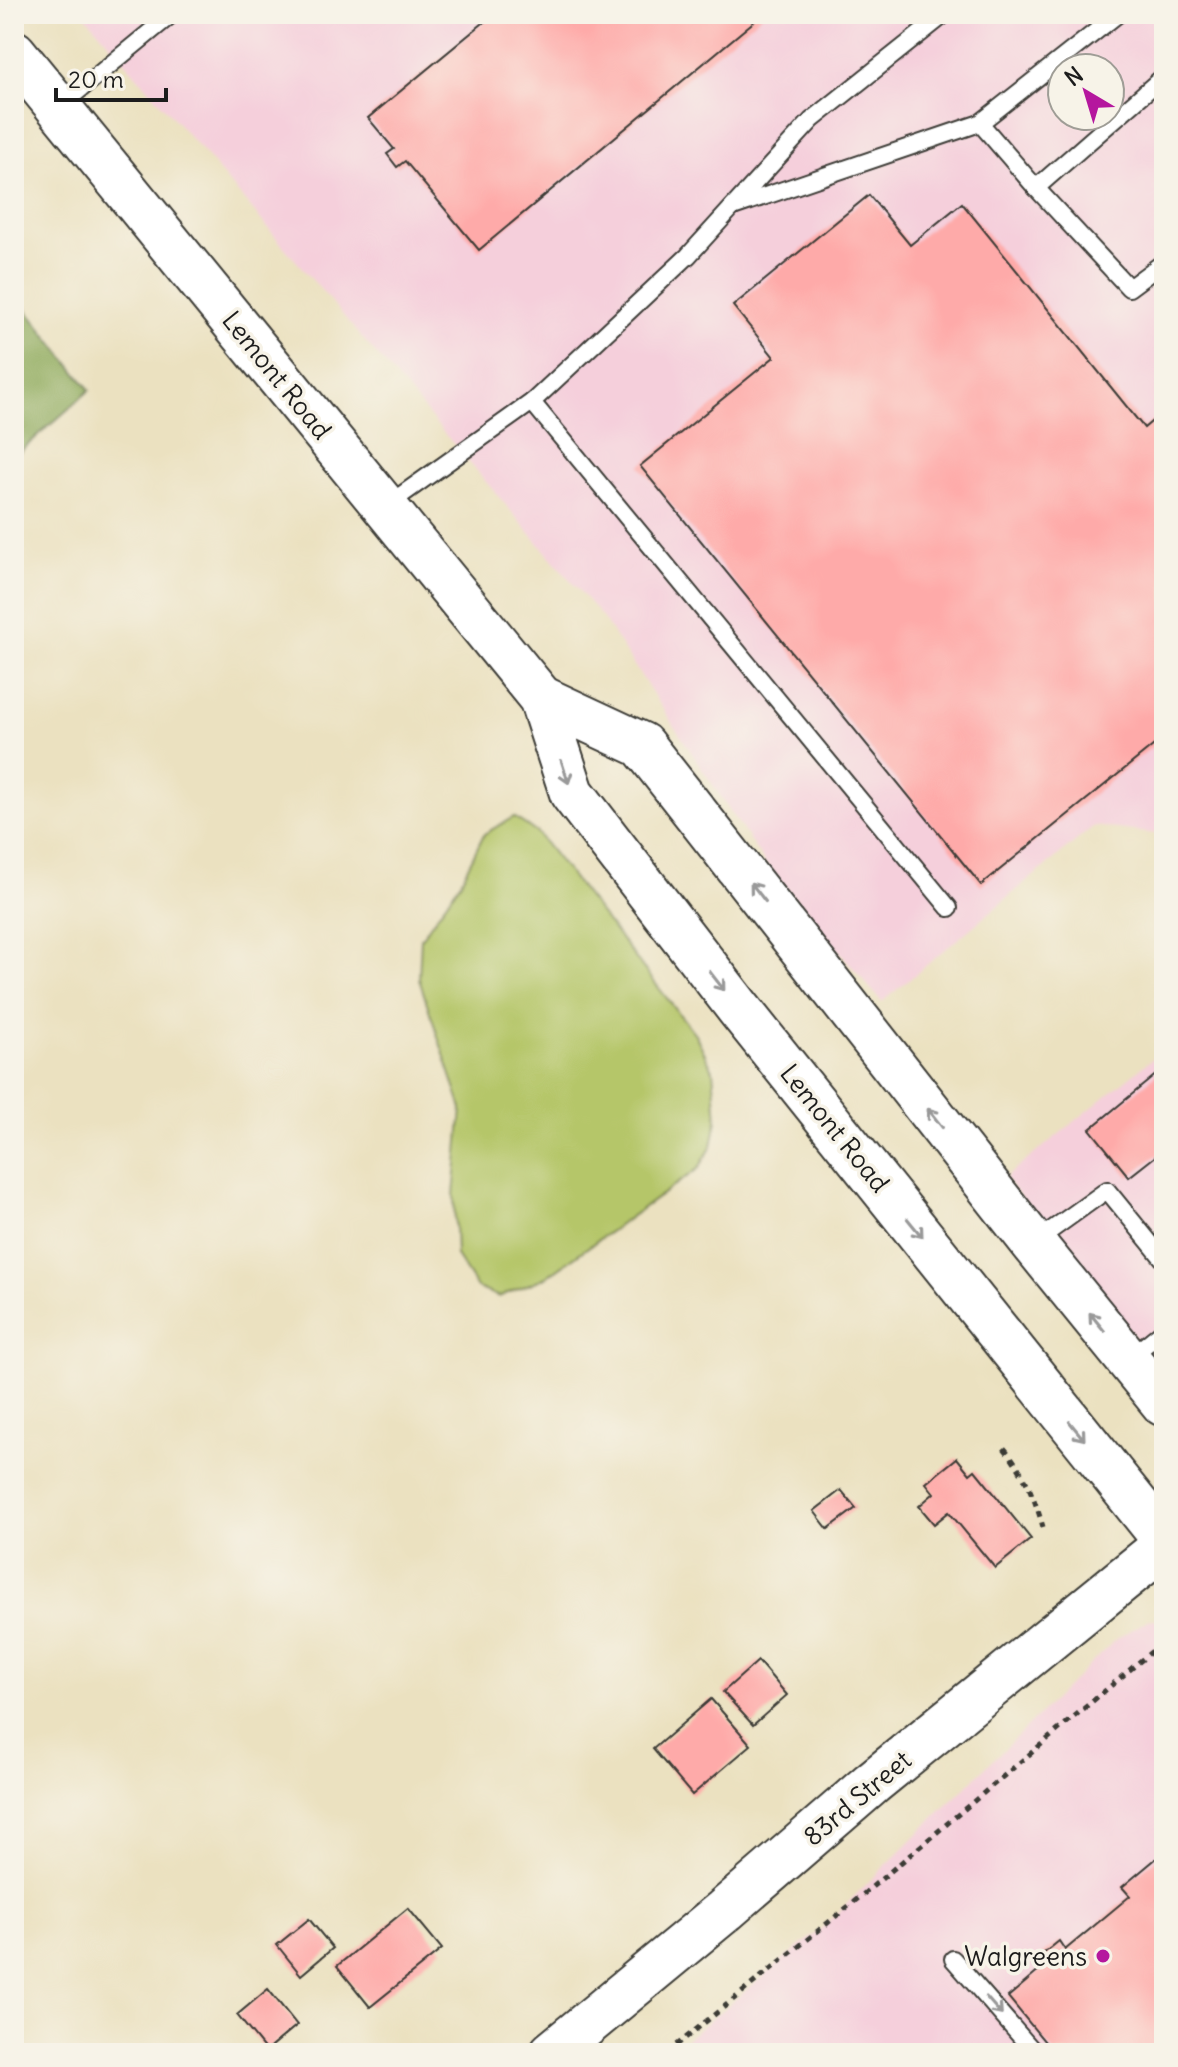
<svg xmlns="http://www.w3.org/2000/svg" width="1178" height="2067" font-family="Delius,sans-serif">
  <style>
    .built { fill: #f5cfdb; fill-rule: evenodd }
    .green { fill: #b5c669; stroke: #687142; stroke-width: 2 }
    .forest { fill: #90ab5d; stroke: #56643c; stroke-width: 2 }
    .building { fill: #feaaa9 }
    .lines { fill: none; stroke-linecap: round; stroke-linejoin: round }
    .service-casing { stroke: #3b3a35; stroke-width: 20 }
    .secondary-casing { stroke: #3b3a35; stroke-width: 48 }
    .path { stroke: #3b3a35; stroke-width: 5; stroke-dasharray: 6 6; stroke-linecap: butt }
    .service { stroke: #fff; stroke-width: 16 }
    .secondary { stroke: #fff; stroke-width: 44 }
    .oneway { stroke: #999 }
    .poi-dot { fill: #b5179e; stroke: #f7f3e8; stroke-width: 3 }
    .labels { text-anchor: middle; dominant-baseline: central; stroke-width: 7; stroke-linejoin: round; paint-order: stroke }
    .street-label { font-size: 26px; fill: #1c1c1c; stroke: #f7f3e8 }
    .poi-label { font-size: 26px; fill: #1c1c1c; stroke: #f7f3e8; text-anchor: end }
  </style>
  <rect width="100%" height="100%" fill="#f7f3e8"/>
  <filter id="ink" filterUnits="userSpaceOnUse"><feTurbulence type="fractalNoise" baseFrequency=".0125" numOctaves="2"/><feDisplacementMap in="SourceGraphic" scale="16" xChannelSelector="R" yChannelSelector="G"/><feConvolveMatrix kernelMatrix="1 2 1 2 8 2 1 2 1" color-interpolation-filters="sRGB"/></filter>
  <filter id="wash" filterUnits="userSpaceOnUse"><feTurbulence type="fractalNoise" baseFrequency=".006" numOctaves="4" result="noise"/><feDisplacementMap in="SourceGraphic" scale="32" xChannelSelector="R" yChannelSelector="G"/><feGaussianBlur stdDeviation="1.8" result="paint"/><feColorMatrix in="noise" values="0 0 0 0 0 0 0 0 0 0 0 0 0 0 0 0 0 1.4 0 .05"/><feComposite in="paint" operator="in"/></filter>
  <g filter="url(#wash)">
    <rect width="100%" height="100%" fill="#ebe1c0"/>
    <g class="built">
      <path d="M 84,14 L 1164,14 L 1164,835 L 1094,826 L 882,1002 L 766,865 L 602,617 ZM 1062,68 L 1110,68 L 1110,116 L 1062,116 Z"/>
      <polygon points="1164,1049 1164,1373 1005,1178"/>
      <polygon points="1164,1618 1164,2053 669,2053 818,1932 1116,1639 1148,1620"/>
    </g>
    <polygon class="green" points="514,817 537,833 695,1034 713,1070 717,1120 712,1146 699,1168 546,1277 499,1297 477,1288 456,1256 454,1195 462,1109 419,979 421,938 460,883 484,834"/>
    <polygon class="forest" points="14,294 90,390 14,457"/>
    <g id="blocks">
      <g class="building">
        <polygon points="494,14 763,14 479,250 405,161 397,167 387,154 394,149 368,118"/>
        <polygon points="869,195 910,245 962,203 1144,428 1164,411 1164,737 981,885 640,466 774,357 733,306"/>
        <polygon points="1164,1068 1164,1163 1157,1155 1129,1177 1090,1129"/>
        <polygon points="957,1458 970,1474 975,1470 1031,1539 995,1568 949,1512 934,1524 919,1506 934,1493 926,1483"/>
        <polygon points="841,1490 856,1508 828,1529 814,1511"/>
        <polygon points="758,1661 787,1695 753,1725 723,1692"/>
        <polygon points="711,1699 751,1745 692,1795 653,1749"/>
        <polygon points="1158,1857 1164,1864 1164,2053 1054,2053 1008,1997 1040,1970 1033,1962 1059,1941 1065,1950 1130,1896 1122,1887"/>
        <polygon points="408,1908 442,1949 370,2007 337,1966"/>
        <polygon points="309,1919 333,1948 301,1975 277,1945"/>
        <polygon points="268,1989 297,2025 266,2051 237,2015"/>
      </g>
    </g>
  </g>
  <g filter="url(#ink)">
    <use href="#blocks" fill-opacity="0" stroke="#3b3a35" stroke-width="2"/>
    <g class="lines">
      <defs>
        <g id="service">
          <polyline points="60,106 172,14"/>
          <polyline points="980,123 1118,14"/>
          <polyline points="1036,188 1164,76"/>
          <polyline points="733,207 980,123 1036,188 1129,288 1164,262"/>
          <polyline points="532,402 949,908"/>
          <polyline points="386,506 532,402 688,256 812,120 945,14"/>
          <polyline points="1036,1241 1107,1190 1164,1260"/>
          <polyline points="1128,1359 1164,1330"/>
          <polyline points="953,1959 1035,2053"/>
        </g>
        <g id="secondary">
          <polyline points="14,53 541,698 572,793 739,1009 1164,1539"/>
          <polyline points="541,698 642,745 1033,1243 1164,1404"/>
          <polyline points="552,2053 724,1911 872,1783 1164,1546"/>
        </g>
      </defs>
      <use href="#service" class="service-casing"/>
      <use href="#secondary" class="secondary-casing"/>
      <g class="path">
        <path d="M 1004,1448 C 1024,1471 1035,1499 1043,1527"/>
        <polyline points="667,2053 866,1892 1164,1641"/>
      </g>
      <use href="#service" class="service"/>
      <use href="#secondary" class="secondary"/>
    </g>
    <defs><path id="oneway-shaft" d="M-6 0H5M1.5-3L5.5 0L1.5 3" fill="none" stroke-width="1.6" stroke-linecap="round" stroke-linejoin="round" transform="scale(2)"/></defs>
    <g class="oneway">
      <use href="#oneway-shaft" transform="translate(565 772) rotate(72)"/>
      <use href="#oneway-shaft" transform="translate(758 892) rotate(-128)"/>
      <use href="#oneway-shaft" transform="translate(717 981) rotate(52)"/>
      <use href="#oneway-shaft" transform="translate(935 1118) rotate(-128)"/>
      <use href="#oneway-shaft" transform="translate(915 1228) rotate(51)"/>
      <use href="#oneway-shaft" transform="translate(1097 1322) rotate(-129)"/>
      <use href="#oneway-shaft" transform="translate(1077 1431) rotate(51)"/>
      <use href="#oneway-shaft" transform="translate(994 2006) rotate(49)"/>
    </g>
  </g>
  <circle class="poi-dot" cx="1103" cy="1956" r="8"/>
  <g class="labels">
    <g class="street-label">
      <text transform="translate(277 375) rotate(51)">Lemont Road</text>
      <text transform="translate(835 1128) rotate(51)">Lemont Road</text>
      <text transform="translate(857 1798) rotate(-40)">83rd Street</text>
    </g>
    <g class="poi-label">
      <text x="1087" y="1956">Walgreens</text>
    </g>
  </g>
  <rect width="1178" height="2067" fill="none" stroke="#f7f3e8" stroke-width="48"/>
  <g transform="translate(1086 92) rotate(322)"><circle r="38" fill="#f7f3e8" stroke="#9f9d96" stroke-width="2"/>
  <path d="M0-6L14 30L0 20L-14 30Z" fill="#b5179e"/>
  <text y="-12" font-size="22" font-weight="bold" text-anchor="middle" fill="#1c1c1c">N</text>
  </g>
  <path d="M56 88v12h110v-12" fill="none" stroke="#1c1c1c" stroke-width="4"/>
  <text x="68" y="88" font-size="24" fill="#1c1c1c" stroke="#f7f3e8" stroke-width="6" paint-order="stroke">20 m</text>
</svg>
